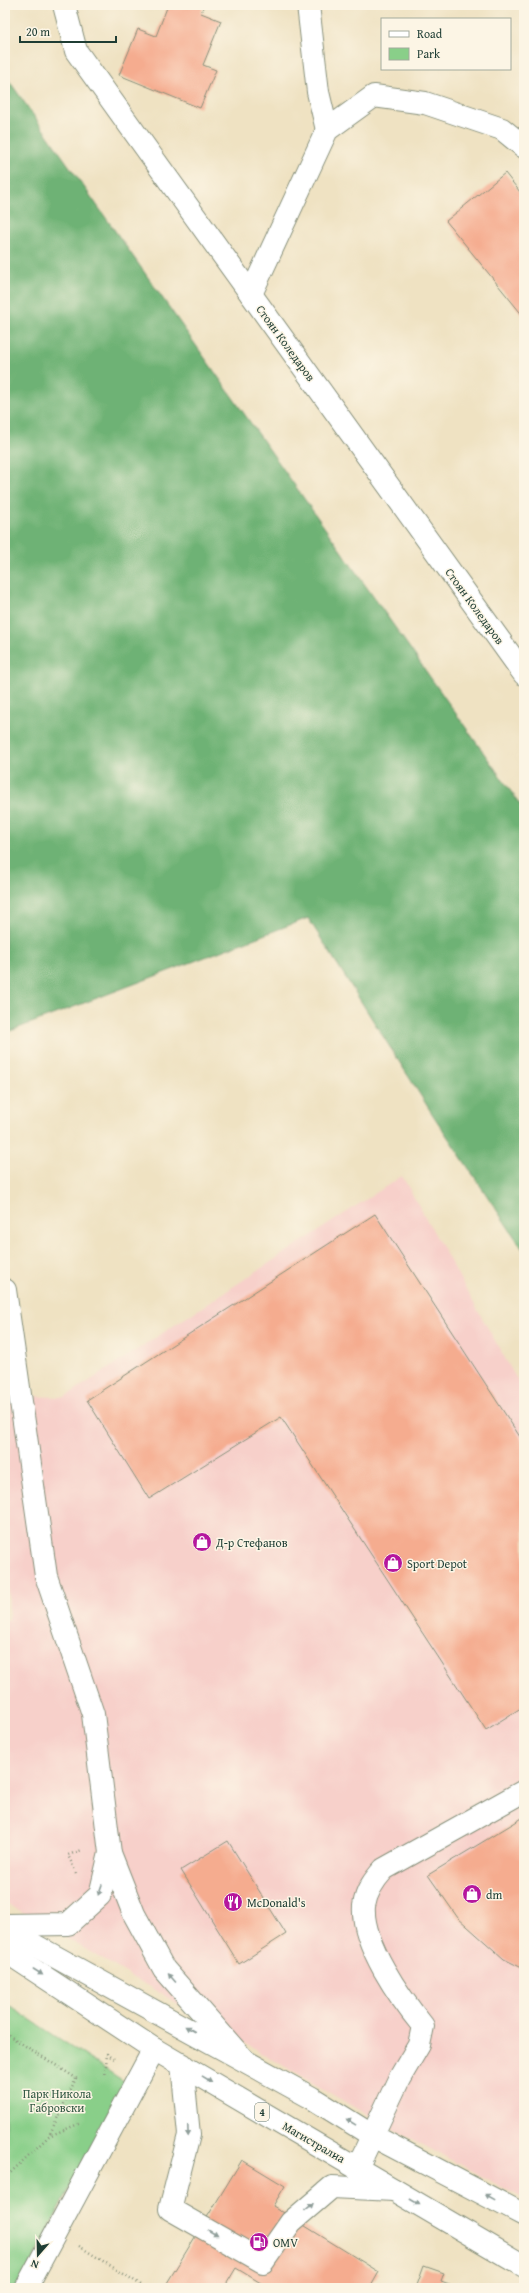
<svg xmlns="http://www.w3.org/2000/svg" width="529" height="2293" font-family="'Gentium Book Plus',serif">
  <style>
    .built { fill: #f7d0ca }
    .green { fill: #89cf89; stroke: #54865e }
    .forest { fill: #6eb275; stroke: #467854 }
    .building { fill: #f5ac8f }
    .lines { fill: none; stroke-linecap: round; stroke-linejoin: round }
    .minor-casing { stroke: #87907b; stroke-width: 24 }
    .major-casing { stroke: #87907b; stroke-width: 24 }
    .path { stroke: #87907b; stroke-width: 2.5; stroke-dasharray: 1 3; stroke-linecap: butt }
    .minor { stroke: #fff; stroke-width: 22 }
    .major { stroke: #fff; stroke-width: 22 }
    .oneway { fill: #8f9e9a }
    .labels { text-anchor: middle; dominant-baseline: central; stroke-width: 3; stroke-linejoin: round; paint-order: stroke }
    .shield { fill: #fcf5e5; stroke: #617469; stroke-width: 1 }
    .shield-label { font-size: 11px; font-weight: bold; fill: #1f3d34 }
    .street-label { font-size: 12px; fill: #1f3d34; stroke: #fcf5e5 }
    .poi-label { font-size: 12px; fill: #1f3d34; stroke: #fcf5e5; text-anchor: start }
    .park-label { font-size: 12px; fill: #345a45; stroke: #fcf5e5 }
  </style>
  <rect width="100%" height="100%" fill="#fcf5e5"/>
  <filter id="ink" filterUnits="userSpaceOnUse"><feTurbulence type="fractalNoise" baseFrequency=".025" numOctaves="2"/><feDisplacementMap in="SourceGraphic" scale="8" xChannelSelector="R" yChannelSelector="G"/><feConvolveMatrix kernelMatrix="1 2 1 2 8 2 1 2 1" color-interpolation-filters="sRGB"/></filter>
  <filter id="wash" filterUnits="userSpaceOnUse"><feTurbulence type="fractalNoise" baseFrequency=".012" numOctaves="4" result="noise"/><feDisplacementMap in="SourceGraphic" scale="16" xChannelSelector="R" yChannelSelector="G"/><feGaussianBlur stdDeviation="0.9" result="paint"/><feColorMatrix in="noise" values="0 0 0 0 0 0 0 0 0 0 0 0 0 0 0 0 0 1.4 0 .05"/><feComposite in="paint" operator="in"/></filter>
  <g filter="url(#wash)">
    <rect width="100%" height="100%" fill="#efe2c2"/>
    <polygon class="built" points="402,1176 524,1392 524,2199 369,2116 5,1902 5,1619 9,1620 6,1396 65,1397"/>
    <polygon class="green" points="5,2003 125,2082 18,2288 5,2288"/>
    <polygon class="forest" points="5,75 524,810 524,1251 433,1115 308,918 5,1033"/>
    <g id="blocks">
      <g class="building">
        <polygon points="168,5 204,5 201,13 221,21 203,65 216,70 200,108 119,75 138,29 156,36"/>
        <polygon points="505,173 524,197 524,317 446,221"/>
        <polygon points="375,1214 524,1443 524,1706 486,1730 281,1417 149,1499 87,1400"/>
        <polygon points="524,1817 524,1969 504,1959 458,1918 428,1875"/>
        <polygon points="228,1841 286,1934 239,1964 181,1870"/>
        <polygon points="242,2160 285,2186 273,2206 379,2272 370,2288 269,2288 236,2268 224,2288 175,2288 167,2283"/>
        <polygon points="424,2266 444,2273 441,2281 460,2288 416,2288"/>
      </g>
    </g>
  </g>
  <g filter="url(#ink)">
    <use href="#blocks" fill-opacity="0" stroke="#87907b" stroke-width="1"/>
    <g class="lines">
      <defs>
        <g id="minor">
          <polyline points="64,5 76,51 524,674"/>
          <polyline points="308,5 318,92 327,130"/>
          <polyline points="251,294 327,130 374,96 425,103 502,129 524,147"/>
          <polyline points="5,1290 46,1576 93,1714 110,1853 134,1914 164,1969 243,2059"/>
          <polyline points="5,1925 68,1924 100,1895 110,1853"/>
          <polyline points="182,2064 189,2135 170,2209 263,2262 291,2222 332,2187 394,2190"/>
          <path d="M 357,2168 L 399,2079 L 419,2045 L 423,2026 C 401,1999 361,1943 364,1906 C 366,1891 374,1880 384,1869 L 524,1791"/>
          <polyline points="26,2288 154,2049"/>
        </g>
        <g id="major">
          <polyline points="5,1929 312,2098 373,2136 524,2215"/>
          <polyline points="5,1951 154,2049 524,2266"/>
        </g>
      </defs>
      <use href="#minor" class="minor-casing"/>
      <use href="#major" class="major-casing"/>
      <g class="path">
        <polyline points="76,1873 68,1855 82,1850"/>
        <polyline points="5,2033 76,2078 49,2136"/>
        <polyline points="105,2078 107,2054 114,2059"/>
        <polyline points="5,2178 49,2136 81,2123"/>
        <polyline points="79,2246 146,2288"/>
      </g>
      <use href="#minor" class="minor"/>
      <use href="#major" class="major"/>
    </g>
    <defs><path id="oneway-solid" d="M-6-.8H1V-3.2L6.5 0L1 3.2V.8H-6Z"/></defs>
    <g class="oneway">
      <use href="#oneway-solid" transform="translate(100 1890) rotate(110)"/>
      <use href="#oneway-solid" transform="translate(38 1972) rotate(33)"/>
      <use href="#oneway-solid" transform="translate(172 1978) rotate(-131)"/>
      <use href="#oneway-solid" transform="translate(190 2029) rotate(-151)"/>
      <use href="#oneway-solid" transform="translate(207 2079) rotate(31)"/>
      <use href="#oneway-solid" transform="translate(351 2122) rotate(-148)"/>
      <use href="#oneway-solid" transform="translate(188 2131) rotate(88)"/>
      <use href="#oneway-solid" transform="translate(490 2197) rotate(-151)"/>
      <use href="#oneway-solid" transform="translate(415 2202) rotate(30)"/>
      <use href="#oneway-solid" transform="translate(309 2207) rotate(-40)"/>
      <use href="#oneway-solid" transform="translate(213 2233) rotate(30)"/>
    </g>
  </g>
  <defs>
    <symbol id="shop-disc" viewBox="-11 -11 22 22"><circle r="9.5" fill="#b5179e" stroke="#fcf5e5"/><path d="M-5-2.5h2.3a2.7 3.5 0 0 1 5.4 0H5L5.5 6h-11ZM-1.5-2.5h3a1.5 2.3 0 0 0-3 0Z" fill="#fff"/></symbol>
    <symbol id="restaurant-disc" viewBox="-11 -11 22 22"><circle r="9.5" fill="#b5179e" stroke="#fcf5e5"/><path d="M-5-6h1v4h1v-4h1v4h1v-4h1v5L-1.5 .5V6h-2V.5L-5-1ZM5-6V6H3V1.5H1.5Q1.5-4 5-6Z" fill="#fff"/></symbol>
    <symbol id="fuel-disc" viewBox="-11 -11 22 22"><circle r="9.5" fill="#b5179e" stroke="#fcf5e5"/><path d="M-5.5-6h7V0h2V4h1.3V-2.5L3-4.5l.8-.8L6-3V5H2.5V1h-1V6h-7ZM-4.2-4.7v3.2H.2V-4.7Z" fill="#fff"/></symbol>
  </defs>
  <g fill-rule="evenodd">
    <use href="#shop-disc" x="191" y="1531" width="22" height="22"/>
    <use href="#shop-disc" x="382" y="1552" width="22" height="22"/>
    <use href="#shop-disc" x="461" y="1883" width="22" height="22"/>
    <use href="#restaurant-disc" x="222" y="1891" width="22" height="22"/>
    <use href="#fuel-disc" x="248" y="2231" width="22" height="22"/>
  </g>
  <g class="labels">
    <rect class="shield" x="255" y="2103" width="14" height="18" rx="3"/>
    <g class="shield-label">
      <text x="262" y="2112">4</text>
    </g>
    <g class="street-label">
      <text transform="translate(286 343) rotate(54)">Стоян Коледаров</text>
      <text transform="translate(475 606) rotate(54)">Стоян Коледаров</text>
      <text transform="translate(314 2142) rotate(30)">Магистрална</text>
    </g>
    <g class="poi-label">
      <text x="216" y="1542">Д-р Стефанов</text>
      <text x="407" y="1563">Sport Depot</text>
      <text x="486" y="1894">dm</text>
      <text x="247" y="1902">McDonald's</text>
      <text x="273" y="2242">OMV</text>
    </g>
    <g class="park-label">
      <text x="57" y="2093">Парк Никола<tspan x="57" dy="14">Габровски</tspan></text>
    </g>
  </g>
  <rect width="529" height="2293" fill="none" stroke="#fcf5e5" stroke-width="20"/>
  <rect x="381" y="18" width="130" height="52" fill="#fcf5e5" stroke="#a4ab9e"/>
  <rect x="389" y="31" width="20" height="6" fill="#ffffff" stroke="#a4ab9e"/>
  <text x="417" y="38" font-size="12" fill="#1f3d34">Road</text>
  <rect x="389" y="48" width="20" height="12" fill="#89cf89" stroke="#a4ab9e"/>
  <text x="417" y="58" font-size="12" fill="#1f3d34">Park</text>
  <g transform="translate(38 2255) rotate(200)" stroke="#fcf5e5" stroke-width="3" paint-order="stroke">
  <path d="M0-3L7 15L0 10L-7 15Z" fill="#1f3d34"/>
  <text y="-6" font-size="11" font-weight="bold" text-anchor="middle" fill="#1f3d34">N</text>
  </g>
  <path d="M20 36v6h96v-6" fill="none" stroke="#1f3d34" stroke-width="2"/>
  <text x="26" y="36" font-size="12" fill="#1f3d34" stroke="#fcf5e5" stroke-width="3" paint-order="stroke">20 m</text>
</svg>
